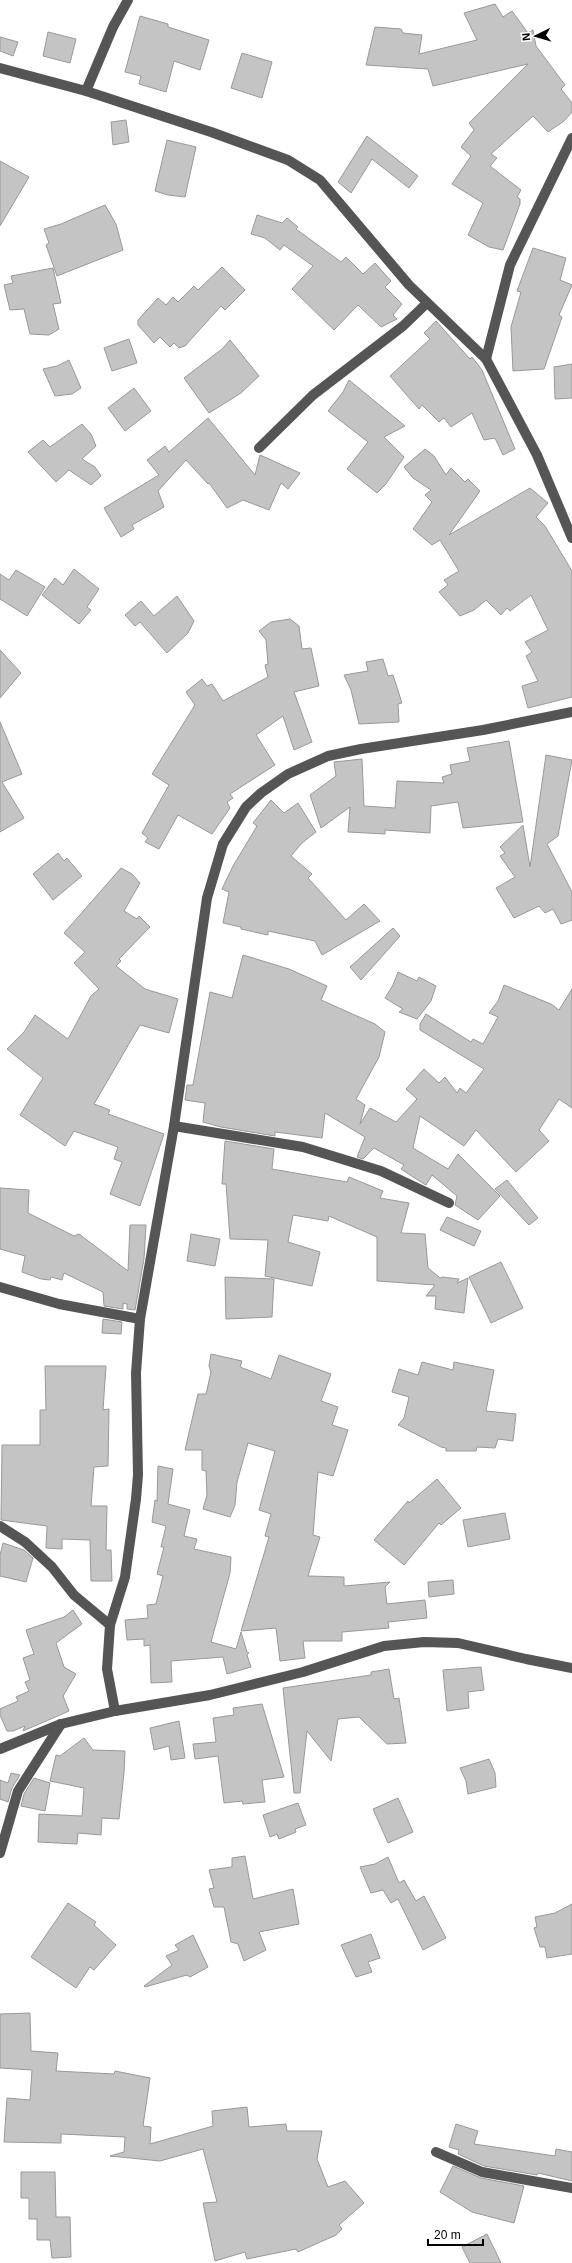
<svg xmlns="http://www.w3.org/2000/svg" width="572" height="2263" font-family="Arial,sans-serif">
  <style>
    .building { fill: #c4c4c4; stroke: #999 }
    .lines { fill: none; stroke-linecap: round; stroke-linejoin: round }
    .minor { stroke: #555; stroke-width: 10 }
  </style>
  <rect width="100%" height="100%" fill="#fff"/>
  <g class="building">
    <polygon points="495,4 503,17 512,11 528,33 533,30 536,46 565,85 561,89 572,103 572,112 564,121 548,132 533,116 491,154 497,158 490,166 521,190 517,197 520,199 520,204 503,250 489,247 468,235 483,203 452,184 471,156 461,147 474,130 469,123 528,64 433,86 428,69 366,65 375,27 401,29 403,33 422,35 419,54 477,40 464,13"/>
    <polygon points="140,16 168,24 168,27 209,40 200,70 174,61 166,92 139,84 141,76 125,72"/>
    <polygon points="48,32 76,39 70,63 43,56"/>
    <polygon points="0,37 18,42 13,56 0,51"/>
    <polygon points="242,53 272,62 262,98 231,88"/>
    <polygon points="126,120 129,142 113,145 111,122"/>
    <polygon points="367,136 418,176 409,188 372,159 351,193 338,182"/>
    <polygon points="167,140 196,147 185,197 168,195 155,191"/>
    <polygon points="0,161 29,177 0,226"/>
    <polygon points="105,205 116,224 123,250 57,276 46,245 49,243 44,229 61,224"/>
    <polygon points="257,215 282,223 287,218 298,227 296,229 341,262 346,257 363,274 375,263 391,281 385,287 402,304 393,315 397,319 381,327 358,305 334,330 292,289 313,266 284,245 280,250 265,238 251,234"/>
    <polygon points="533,248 566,258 560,280 572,285 559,315 562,317 544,369 513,371 511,327 521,292 517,291"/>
    <polygon points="222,267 245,290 225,310 221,306 185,346 179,348 174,343 170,347 160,337 154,343 138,325 138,320 158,298 166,305 173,297 178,302 194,286 198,290"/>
    <polygon points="53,268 61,303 53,304 59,329 49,335 30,334 24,309 10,310 4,285 13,283 11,276"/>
    <polygon points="436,321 470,359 472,357 482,370 515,449 503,455 495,438 484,440 472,413 451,427 444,418 439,422 422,405 419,409 390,376 430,339 424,333"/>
    <polygon points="129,339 137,363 112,371 104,348"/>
    <polygon points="230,340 259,376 241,393 209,413 184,378 222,349"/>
    <polygon points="69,360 81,388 72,394 55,396 43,369 57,366"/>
    <polygon points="572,364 572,398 555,399 554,367"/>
    <polygon points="349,380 405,426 384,437 404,457 386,484 377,493 347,469 368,442 328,411 343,392"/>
    <polygon points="134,388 151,411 125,431 108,408"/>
    <polygon points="208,418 255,475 260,455 300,473 288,489 281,483 269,510 243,500 227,508 209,483 208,484 186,460 158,491 164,507 132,525 134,529 121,537 104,508 159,475 147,460 165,446 169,452"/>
    <polygon points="82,424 91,434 96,446 82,459 95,467 101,476 91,485 69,470 56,482 28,452 43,440 50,447"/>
    <polygon points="425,449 434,456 446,475 451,468 465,482 468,479 480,491 449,535 530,488 548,503 536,517 545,526 572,571 572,697 528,708 522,686 538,681 526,656 532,652 525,642 548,630 531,595 510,611 507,608 501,615 486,600 474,610 460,616 439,592 448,585 444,580 459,571 440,540 432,545 413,529 432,502 425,495 431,490 413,478 404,467"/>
    <polygon points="74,569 99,589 87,607 91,610 79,624 42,595 55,578 63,585"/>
    <polygon points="16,570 45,587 27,616 0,599 0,574 9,580"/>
    <polygon points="177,596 194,621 188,633 167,653 140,622 135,626 125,615 141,601 154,616"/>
    <polygon points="290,619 299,626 302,649 311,648 319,686 294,692 312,742 294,750 283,716 256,735 275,765 230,794 233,798 227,802 230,808 212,834 178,815 159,849 145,842 148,838 142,833 169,785 152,774 195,705 186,692 202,679 207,686 212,684 223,701 268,677 265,665 268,664 266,640 259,631 271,622"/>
    <polygon points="0,650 21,673 0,698"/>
    <polygon points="383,659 388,676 393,675 402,703 398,704 399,722 359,724 351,690 344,675 368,671 366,662"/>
    <polygon points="0,722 22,774 2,782 24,818 0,832"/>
    <polygon points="509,741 523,822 463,828 458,802 431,806 430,833 385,830 385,834 348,832 350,807 321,828 310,795 336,776 334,762 362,759 364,806 395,808 397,781 444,783 442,777 452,774 450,765 470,761 467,748"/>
    <polygon points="546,755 572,760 558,836 547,844 572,892 572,920 561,924 553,909 545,913 539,906 514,918 496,888 515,877 500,856 505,853 500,847 523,825 530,867"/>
    <polygon points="271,800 284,813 298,803 316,832 302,843 291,856 312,874 308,878 346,920 364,904 380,921 322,955 315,941 268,931 268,935 241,929 241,927 223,923 229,892 222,889 233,866 257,826 253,823"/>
    <polygon points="58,853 64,861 67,858 82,876 53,900 33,874"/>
    <polygon points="121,868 132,874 140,883 124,911 137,919 139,916 150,927 119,959 121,961 116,966 145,989 178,999 169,1033 140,1025 94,1104 110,1110 108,1114 164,1134 140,1206 110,1194 122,1162 114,1159 118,1147 74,1131 65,1146 20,1115 43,1078 7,1049 24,1032 35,1015 68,1039 91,996 99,989 74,963 85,952 64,933"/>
    <polygon points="393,928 400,936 361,980 350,967"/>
    <polygon points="243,955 289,969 327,986 321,1000 375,1024 385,1032 379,1057 356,1099 365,1105 360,1124 370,1108 396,1122 417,1099 406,1089 424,1069 439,1083 445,1077 457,1093 460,1088 466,1093 484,1069 420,1030 420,1024 426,1014 471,1042 473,1039 483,1044 498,1017 489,1013 498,1001 504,985 551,1004 559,1010 572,989 572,1108 559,1099 539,1130 549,1141 516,1172 476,1130 464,1146 420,1116 413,1148 448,1169 458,1154 500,1196 478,1220 455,1205 457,1196 432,1175 426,1185 424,1184 401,1169 404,1165 374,1148 363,1159 357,1157 365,1137 325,1113 322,1138 275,1132 275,1136 221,1127 203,1122 205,1103 185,1100 187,1085 193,1085 210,992 232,998"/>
    <polygon points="398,972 417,981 419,977 436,986 431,1001 417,1019 399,1012 403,1009 385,998 393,985"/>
    <polygon points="225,1141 274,1149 272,1169 347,1182 349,1177 383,1191 380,1198 409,1203 401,1233 425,1234 428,1268 440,1278 442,1277 459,1279 457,1283 468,1278 464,1313 435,1309 436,1296 426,1296 435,1285 377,1281 377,1237 329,1216 328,1221 293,1215 288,1242 320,1252 312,1286 265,1276 268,1240 230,1239 226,1184 222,1184"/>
    <polygon points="507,1180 538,1218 529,1225 495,1189"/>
    <polygon points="0,1188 29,1190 28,1213 74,1236 79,1234 128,1271 130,1225 146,1225 144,1259 135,1310 127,1309 127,1304 123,1303 123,1309 104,1306 103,1292 64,1273 62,1280 51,1277 50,1280 41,1279 22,1272 25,1256 0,1249"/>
    <polygon points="447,1217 481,1231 474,1246 440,1230"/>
    <polygon points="191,1234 220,1239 215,1266 187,1261"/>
    <polygon points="501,1262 523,1308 491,1323 469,1277"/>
    <polygon points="225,1277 274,1279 272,1317 226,1319"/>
    <polygon points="103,1319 122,1322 121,1334 102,1333"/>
    <polygon points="211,1354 242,1361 240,1367 271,1379 279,1355 331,1374 321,1401 338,1407 332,1425 348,1430 333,1476 318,1472 313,1535 320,1537 308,1576 344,1577 344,1586 390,1582 385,1587 387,1604 425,1600 427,1618 388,1622 389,1628 342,1632 342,1641 303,1641 305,1658 280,1661 276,1628 241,1631 269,1537 265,1536 271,1514 259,1510 275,1451 248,1443 237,1482 235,1505 230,1517 203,1509 207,1495 206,1471 202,1470 202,1450 185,1450 198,1394 206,1394 211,1372 209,1366"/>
    <polygon points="422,1362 453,1370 454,1362 494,1370 486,1411 516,1414 513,1441 498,1439 495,1448 477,1447 476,1451 446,1451 446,1448 441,1447 398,1425 404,1418 409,1397 392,1392 399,1369 418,1375"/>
    <polygon points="45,1366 106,1366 103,1410 109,1409 108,1466 94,1467 91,1506 107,1506 106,1550 111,1550 112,1581 91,1581 90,1540 62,1539 62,1549 46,1548 47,1526 1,1520 2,1445 40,1445 40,1410 46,1410"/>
    <polygon points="158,1466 173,1469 168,1504 190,1510 184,1536 197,1539 194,1549 231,1557 230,1573 211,1642 236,1649 241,1632 247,1652 249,1653 247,1655 251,1667 227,1674 223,1657 171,1661 172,1682 151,1683 150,1645 144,1646 144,1639 127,1640 125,1620 148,1618 147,1605 156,1604 163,1576 157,1574 164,1547 161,1547 166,1526 152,1522 155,1500 157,1501"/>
    <polygon points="437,1479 461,1508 441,1525 439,1523 404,1565 374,1540 408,1501 409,1503"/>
    <polygon points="505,1513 510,1539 468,1547 463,1520"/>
    <polygon points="3,1543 24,1550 33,1558 26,1582 0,1576 0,1555"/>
    <polygon points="453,1580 454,1594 429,1597 428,1582"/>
    <polygon points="73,1610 82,1624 56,1643 64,1667 76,1674 63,1696 69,1711 23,1731 25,1726 13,1731 7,1731 0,1715 0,1709 18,1701 16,1697 29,1691 25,1682 30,1680 23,1658 34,1654 26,1630 64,1617"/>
    <polygon points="481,1667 484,1690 468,1692 469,1708 447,1711 443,1670"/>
    <polygon points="389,1669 394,1699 399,1698 406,1743 387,1744 359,1717 338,1719 331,1761 307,1731 300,1793 294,1793 283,1688 371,1675 371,1672"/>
    <polygon points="262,1704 284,1777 262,1780 265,1802 243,1804 242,1801 224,1803 218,1756 195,1759 193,1744 216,1742 213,1718 234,1715 233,1708"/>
    <polygon points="179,1721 185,1758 171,1760 169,1746 154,1750 150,1728"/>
    <polygon points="84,1738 93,1750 125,1751 124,1773 119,1819 102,1818 101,1835 78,1833 77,1844 38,1842 39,1814 82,1816 84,1788 50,1781 56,1755 60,1756"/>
    <polygon points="489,1759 495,1773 496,1787 468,1794 466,1781 460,1768"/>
    <polygon points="11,1773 20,1775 12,1788 8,1802 0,1799 0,1780 8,1783"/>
    <polygon points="34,1778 50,1783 45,1811 21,1806 24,1794"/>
    <polygon points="398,1798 413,1832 388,1843 373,1809"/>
    <polygon points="298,1803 306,1825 295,1829 296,1832 279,1839 277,1834 270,1837 263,1815"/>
    <polygon points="245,1856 253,1899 293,1889 299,1924 259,1932 266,1950 244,1961 238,1944 231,1942 224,1907 214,1907 209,1889 214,1888 209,1870 232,1867 232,1858"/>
    <polygon points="388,1857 399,1883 404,1880 416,1901 424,1896 446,1938 423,1950 398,1899 391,1903 383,1890 371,1893 360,1867 375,1864"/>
    <polygon points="68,1903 96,1922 94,1925 116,1945 94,1970 90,1967 76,1988 31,1957"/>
    <polygon points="572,1904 572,1954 547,1958 545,1947 540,1947 534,1928 537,1927 535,1917 555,1913"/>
    <polygon points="371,1934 380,1958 368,1962 372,1972 356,1977 341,1945"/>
    <polygon points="193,1935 208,1967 190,1977 187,1975 145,1987 144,1986 172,1965 166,1956 179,1950 175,1945"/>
    <polygon points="30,2013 31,2051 58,2053 56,2071 114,2074 115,2071 150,2078 143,2126 151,2127 150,2144 213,2126 212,2111 247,2107 249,2127 286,2124 287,2131 322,2131 317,2159 328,2187 345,2181 364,2203 339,2225 342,2229 336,2235 298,2252 296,2249 247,2259 245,2252 215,2261 203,2203 217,2202 203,2149 160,2161 110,2156 124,2152 125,2137 61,2134 61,2143 4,2142 7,2098 30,2100 32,2070 0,2068 0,2014"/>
    <polygon points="456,2124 478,2131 474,2144 555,2156 556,2149 572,2152 572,2181 538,2173 537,2175 484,2166 458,2154 459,2150 449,2147"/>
    <polygon points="453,2166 481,2178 524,2186 514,2223 472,2212 440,2192"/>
    <polygon points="21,2172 55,2172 56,2217 70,2217 71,2257 52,2258 50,2240 37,2240 37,2219 29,2219 29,2198 21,2198"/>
    <polygon points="487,2234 501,2263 470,2263 462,2247"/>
  </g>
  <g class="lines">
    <g class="minor">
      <polyline points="0,68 86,91 211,132 288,160 320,180 409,285 486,359 537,455 572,538"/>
      <polyline points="86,91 113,27 128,0"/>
      <polyline points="486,359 510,265 572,138"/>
      <polyline points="259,448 313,395 403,326 427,303"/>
      <polyline points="174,1126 303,1147 381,1171 449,1203"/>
      <polyline points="0,1287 59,1304 140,1319"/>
      <polyline points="0,1526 25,1542 52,1567 74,1595 110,1625"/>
      <polyline points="115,1711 107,1669 110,1625 125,1577 136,1499 138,1475 136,1373 140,1319 174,1126 207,898 223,844 246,807 261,793 288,774 328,756 361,749 483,730 572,712"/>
      <polyline points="0,1749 61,1724 115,1711 210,1695 303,1672 384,1646 424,1642 458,1643 526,1659 572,1668"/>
      <polyline points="0,1853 18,1791 61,1724"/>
      <polyline points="436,2152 482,2172 572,2188"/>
    </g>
  </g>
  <g transform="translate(536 36) rotate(265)" stroke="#ffffff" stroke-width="3" paint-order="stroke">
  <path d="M0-3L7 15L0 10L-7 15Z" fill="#000000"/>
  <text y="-6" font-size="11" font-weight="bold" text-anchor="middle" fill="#000000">N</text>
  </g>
  <path d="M428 2239v6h55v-6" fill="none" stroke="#000000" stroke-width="2"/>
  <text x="434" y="2239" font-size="12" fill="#000000" stroke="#ffffff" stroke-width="3" paint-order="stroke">20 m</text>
</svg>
